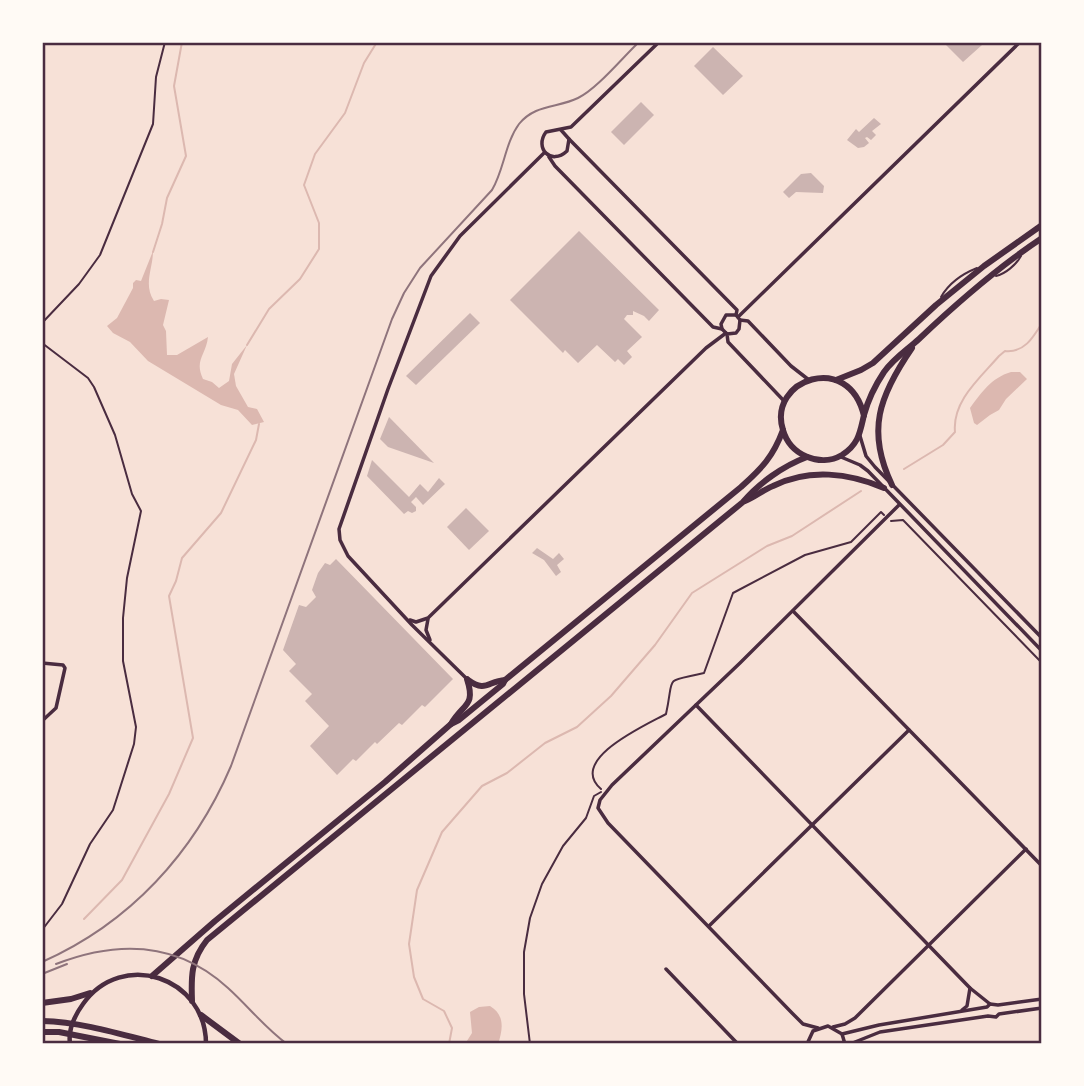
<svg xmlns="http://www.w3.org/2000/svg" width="1084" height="1086" font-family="Lato,sans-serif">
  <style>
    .water { fill: #dcb8b0 }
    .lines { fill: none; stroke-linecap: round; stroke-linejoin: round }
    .stream { stroke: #dcb8b0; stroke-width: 2 }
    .building { fill: #ccb4b1 }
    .path { stroke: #4a2c40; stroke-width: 2 }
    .service { stroke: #4a2c40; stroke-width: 2 }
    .minor { stroke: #4a2c40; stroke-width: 3.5 }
    .tertiary { stroke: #4a2c40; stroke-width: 4.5 }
    .trunk { stroke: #4a2c40; stroke-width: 6 }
    .tram { stroke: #8f747c; stroke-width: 2 }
    .neatline { fill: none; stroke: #4a2c40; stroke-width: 2.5 }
  </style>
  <rect width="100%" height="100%" fill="#f7e1d7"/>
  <g class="water">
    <path d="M 153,251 C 153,269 143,284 154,301 L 161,299 L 169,300 L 163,325 L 166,331 L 167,355 L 177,355 L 208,337 C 206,355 194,360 203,379 L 212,382 L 219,388 L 229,381 L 232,364 L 247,345 L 234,374 L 236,386 L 248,407 L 257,409 L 264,422 L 252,425 L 238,410 L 221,405 L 148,361 L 130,342 L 113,333 L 107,326 L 117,318 L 133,288 L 133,283 L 136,280 L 141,281 Z"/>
    <path d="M 1011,372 L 1020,372 L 1027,379 L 1006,399 L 999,410 L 990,415 L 977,425 L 974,423 L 970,408 C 982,392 991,378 1011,372 Z"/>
    <path d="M 490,1006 C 505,1015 503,1029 498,1044 L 465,1044 L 472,1033 L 470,1012 L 479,1007 Z"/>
  </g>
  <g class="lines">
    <g class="stream">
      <polyline points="153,252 162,224 167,198 186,156 174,86 182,42"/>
      <polyline points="247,345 269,309 300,279 319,249 319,223 304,185 315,154 345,113 364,63 377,42"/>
      <path d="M 904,469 L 943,445 L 955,432 C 952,401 980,378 999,356 L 1005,351 C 1024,353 1033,338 1042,323"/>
      <polyline points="84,919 122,880 169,794 193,738 169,596 176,581 182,558 221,513 256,440 259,424"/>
      <polyline points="449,1044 452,1028 444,1011 423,999 414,977 409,944 417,890 442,832 482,786 507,773 545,743 577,727 611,696 655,645 692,593 767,546 792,536 861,491"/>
    </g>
  </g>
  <g class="building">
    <polygon points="943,42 979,42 982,45 963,62"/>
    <polygon points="713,47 743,76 723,95 694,66"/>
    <polygon points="641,102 654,115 624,145 611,132"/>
    <polygon points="874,118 881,124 872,131 876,135 871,140 867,137 865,138 869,143 864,147 858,148 847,140 856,129 859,132"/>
    <polygon points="811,173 824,186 823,193 796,192 789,198 783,192 801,174"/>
    <polygon points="579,231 659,310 649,321 644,316 633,311 633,315 627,315 624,319 642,337 627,351 632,357 624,365 618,359 615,362 597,345 578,363 565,350 563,353 510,300"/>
    <polygon points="470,313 480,323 416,385 406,376"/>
    <polygon points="389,417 434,463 388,447 380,439"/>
    <polygon points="372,460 409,497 420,484 428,492 439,478 445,484 423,505 416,497 411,502 416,507 416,511 412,513 408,511 404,514 367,476"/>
    <polygon points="466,508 489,531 469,550 447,527"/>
    <polygon points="537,548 553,559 559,553 564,559 557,565 561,572 556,576 544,560 532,553"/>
    <polygon points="336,559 453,679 425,707 422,705 402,725 399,723 377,744 375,742 356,761 353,759 337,775 310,746 329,726 305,701 312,694 289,671 296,664 283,650 299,605 306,607 316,597 312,590 318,573 325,563 330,565"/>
  </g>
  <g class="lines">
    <g class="path">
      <polyline points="42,323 79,284 100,255 153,124 156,77 165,42"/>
      <polyline points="42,343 88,378 94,387 115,435 132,494 141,511 127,578 123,618 123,661 136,727 134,744 113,810 90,844 62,904 42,930"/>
      <polyline points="891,521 903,520 1042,663"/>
      <path d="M 601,789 C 567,760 646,725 666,714 C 675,674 662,683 704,673 L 733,593 L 805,555 L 851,542 L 881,512 L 884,515"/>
      <polyline points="530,1044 524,994 524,952 530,918 542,884 563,846 586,818 594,796 601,792"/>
    </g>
    <g class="service">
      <path d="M 996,276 C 1005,274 1016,265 1021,256"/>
      <path d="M 941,297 C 949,283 962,274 977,268"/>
    </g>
    <g class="minor">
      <path d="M 561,130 L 569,139 L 567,151 C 551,166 534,148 546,132 L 571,127 L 659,42"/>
      <polyline points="569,139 737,310 736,315"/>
      <polyline points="549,157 555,166 713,327 722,329"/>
      <polyline points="738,317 1020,42"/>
      <polyline points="740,320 748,321 791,366 809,380"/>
      <polyline points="727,334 736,333 739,329 740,320 736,315 726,315 721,324 722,329 727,334 728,342 785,402"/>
      <polyline points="860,436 866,456 875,467 1042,638"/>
      <polyline points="841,457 860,465 868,471 1042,651"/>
      <polyline points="793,611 1042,866"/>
      <polyline points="428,619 426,630 430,640"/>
      <polyline points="410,620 416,622 428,618 706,348 726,333"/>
      <polyline points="42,663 63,665 65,668 56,708 42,721"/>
      <polyline points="467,679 412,625 348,556 340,540 339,529 388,389 431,276 460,236 544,153"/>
      <polyline points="696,705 970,988 990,1004"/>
      <polyline points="709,926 909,730"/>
      <polyline points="666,969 736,1042"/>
      <polyline points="962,1010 967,1006 970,988"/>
      <polyline points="833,1027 845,1024 855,1018 1026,849"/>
      <polyline points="818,1028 803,1024 792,1013 608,823 598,808 600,800 612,785 740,663 899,505"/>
      <polyline points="842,1034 879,1025 987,1007 990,1004 998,1005 1042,999"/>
      <polyline points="807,1044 813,1031 828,1026 842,1034 845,1044"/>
      <polyline points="850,1044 880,1032 988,1016 996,1017 999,1014 1042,1008"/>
    </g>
    <path class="tertiary" d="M 70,1044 C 68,1030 75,1015 83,1004 C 122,949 206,977 206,1044"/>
    <g class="trunk">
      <polyline points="836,380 861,370 873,363 936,305 984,266 1042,225"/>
      <path d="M 864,416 C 849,350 767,380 783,430 C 790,455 820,468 842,455 C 859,444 860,432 864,415 C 868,400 876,384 884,372 C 894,358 907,350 919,339 C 958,302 997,268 1042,238"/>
      <path d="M 892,485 C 866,431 879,396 912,348"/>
      <path d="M 745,501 C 755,497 763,490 773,486 C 809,468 849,473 884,488"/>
      <path d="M 468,680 C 486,693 488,681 505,680"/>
      <path d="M 451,724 C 463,703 476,707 467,679"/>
      <path d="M 152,976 L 215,921 L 385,782 L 451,724 L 459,720 L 503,684 L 505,680 L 741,487 C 762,468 773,457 783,430"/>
      <path d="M 192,1001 C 191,976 191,960 207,940 L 743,502 C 759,483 783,466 807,457"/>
      <polyline points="42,1003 71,999 90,993"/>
      <polyline points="201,1015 240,1044"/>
      <path d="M 42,1021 C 82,1022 120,1034 159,1044"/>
      <polyline points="42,1032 59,1032 120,1044"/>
    </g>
    <g class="tram">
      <path d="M 42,962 C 130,923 194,853 231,766 L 392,319 L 404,293 L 420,268 L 492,190 C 504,170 505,143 519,124 C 535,104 558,108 578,98 C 597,89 623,57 639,42"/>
      <path d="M 56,964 C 118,940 177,941 228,988 C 248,1006 265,1028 287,1044"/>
      <polyline points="42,974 67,964"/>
    </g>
  </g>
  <rect width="1084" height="1086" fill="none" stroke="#fffaf5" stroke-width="88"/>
  <rect x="44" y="44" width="996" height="998" class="neatline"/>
</svg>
